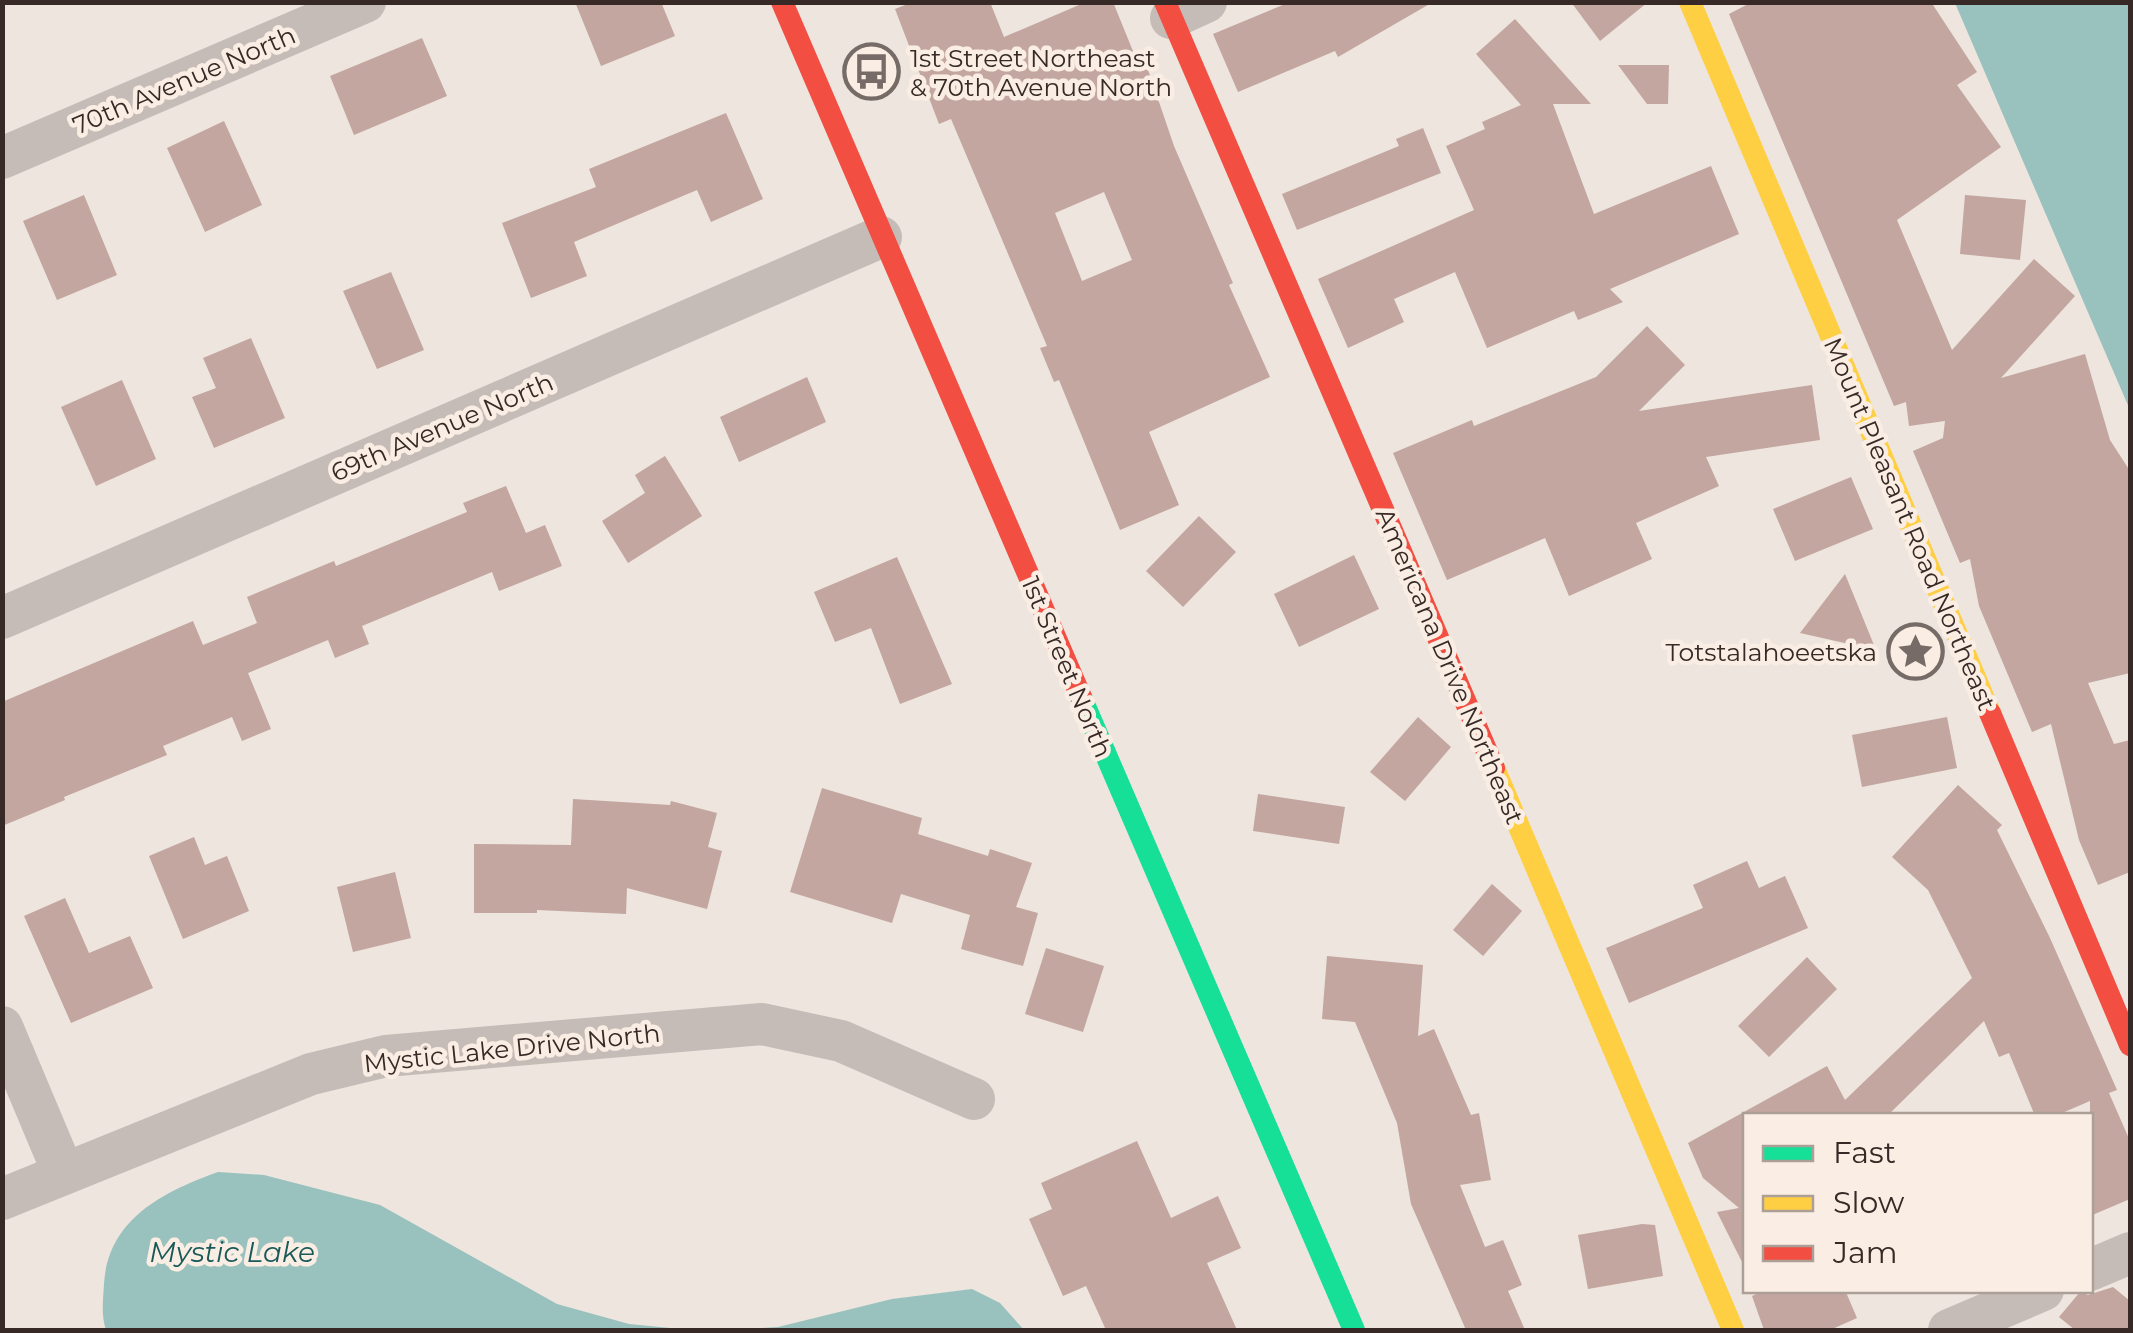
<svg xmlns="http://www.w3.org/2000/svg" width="2133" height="1333" font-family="Montserrat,sans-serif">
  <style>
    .water { fill: #99c1bd }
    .building { fill: #c2a69f; fill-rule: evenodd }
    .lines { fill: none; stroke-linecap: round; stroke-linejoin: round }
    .street { stroke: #c5bcb7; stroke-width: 42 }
    .fast { stroke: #16e098; stroke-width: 22 }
    .slow { stroke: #ffcf43; stroke-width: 22 }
    .jam { stroke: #f24e42; stroke-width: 22 }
    .labels { text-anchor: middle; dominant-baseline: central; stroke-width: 9; stroke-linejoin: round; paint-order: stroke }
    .poi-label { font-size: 25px; fill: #362926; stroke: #faeee4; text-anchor: start }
    .street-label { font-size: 25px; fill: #362926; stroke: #faeee4 }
    .water-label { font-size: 28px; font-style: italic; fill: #195a59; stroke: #faeee4 }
  </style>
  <rect width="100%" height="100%" fill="#ede5de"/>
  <g class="water">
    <polygon points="1955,3 2130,3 2130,410"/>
    <path d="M 218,1172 L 264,1175 L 380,1205 L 557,1304 L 629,1324 L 691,1330 L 106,1330 C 101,1315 103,1301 104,1284 C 108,1219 163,1192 218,1172 Z"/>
    <polygon points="972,1289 1000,1303 1024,1330 735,1330 778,1327 892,1299"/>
  </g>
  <g class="building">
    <polygon points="575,2 661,2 675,36 601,66"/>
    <path d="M 913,2 L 990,2 L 1004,37 L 1086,2 L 1113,2 L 1137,61 L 1144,58 L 1174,146 L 1233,283 L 1229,285 L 1270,377 L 1149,432 L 1179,505 L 1120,530 L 1059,380 L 1054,382 L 1040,348 L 1047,346 L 951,119 L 939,124 L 895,9 ZM 1104,192 L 1132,260 L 1082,281 L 1055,213 Z"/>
    <polygon points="1290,2 1433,2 1338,57 1335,51 1238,92 1213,34"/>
    <polygon points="1571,2 1648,2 1600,41"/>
    <polygon points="1752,2 1931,2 1977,72 1957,85 2001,147 1897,220 1952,350 2034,259 2075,296 2001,378 2085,354 2110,440 2130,471 2130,673 2088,683 2114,744 2130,740 2130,872 2098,885 2079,840 2051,724 2032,732 1979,606 1970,559 1960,563 1913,451 1943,438 1945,421 1909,426 1906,402 1894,406 1729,14"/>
    <polygon points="1515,19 1591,104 1553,104 1594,214 1711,166 1739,234 1610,289 1623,302 1578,320 1574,311 1487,348 1455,272 1394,299 1404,322 1348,348 1318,279 1474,210 1446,146 1485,129 1482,122 1521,105 1476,54"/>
    <polygon points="422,38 447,96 354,135 330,76"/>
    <polygon points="1618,65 1669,65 1668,104 1647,104"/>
    <polygon points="726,113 763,199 711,222 697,190 574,242 587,276 531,298 502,223 596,187 589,169"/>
    <polygon points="224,121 262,205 205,232 167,148"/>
    <polygon points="1423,128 1441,173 1297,230 1282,194 1399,146 1396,139"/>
    <polygon points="84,195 117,275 57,300 23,221"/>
    <polygon points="1965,195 2026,200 2020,260 1960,254"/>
    <polygon points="391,272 424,350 377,369 343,291"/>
    <polygon points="1647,326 1685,365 1639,411 1812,385 1820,440 1706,457 1719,486 1636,523 1652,559 1569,596 1545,538 1447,580 1393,453 1472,420 1474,426 1596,377"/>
    <polygon points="251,338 285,418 214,448 192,397 216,388 203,358"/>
    <polygon points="807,377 826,422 739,462 720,417"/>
    <polygon points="122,380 156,459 96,486 61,407"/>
    <polygon points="665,456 702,516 628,563 602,521 645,493 635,475"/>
    <polygon points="1851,477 1873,529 1795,561 1773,509"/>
    <polygon points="506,486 526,533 545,525 562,566 499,591 492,572 362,626 369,644 335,658 328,640 248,673 271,729 242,741 232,717 163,746 167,755 64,797 65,800 2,826 2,702 193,621 203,645 257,623 247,597 334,561 336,566 467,512 463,503"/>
    <polygon points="1199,516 1236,552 1183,607 1146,571"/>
    <polygon points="1354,555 1379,609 1299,647 1274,594"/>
    <polygon points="897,557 952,684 900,704 871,628 835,642 814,592"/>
    <polygon points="1845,574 1876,650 1800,633"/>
    <polygon points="1418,717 1451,747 1405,801 1370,772"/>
    <polygon points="1947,717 1957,768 1862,787 1852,735"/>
    <polygon points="1958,785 2002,825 1997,830 2050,938 2117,1090 2109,1093 2130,1141 2130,1199 2090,1216 2090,1101 2055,1116 2035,1116 2009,1053 1999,1057 1984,1021 1887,1116 1746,1116 1746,1270 1717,1212 1739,1208 1703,1178 1688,1143 1827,1066 1845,1100 1972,978 1928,890 1892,857"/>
    <polygon points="822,788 922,818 918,834 988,856 990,849 1032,863 1016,907 1038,913 1023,966 961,949 970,915 901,894 892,923 790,892"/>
    <polygon points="1258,794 1345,807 1339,844 1253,831"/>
    <polygon points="573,799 670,805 671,801 717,813 708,847 722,851 707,909 627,888 626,914 537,910 537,913 474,913 474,844 571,845"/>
    <polygon points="194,837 205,865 227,856 249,911 183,939 149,856"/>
    <polygon points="1747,861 1759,888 1785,876 1808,928 1629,1003 1606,948 1703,908 1693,885"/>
    <polygon points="395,872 411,938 353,952 337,887"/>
    <polygon points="1492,884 1522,911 1483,956 1453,930"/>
    <polygon points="65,898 89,953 130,936 153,988 71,1023 24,916"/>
    <polygon points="1046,948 1104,966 1083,1032 1025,1014"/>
    <polygon points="1327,956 1423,965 1418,1036 1434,1029 1471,1115 1479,1113 1491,1180 1460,1185 1485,1247 1503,1240 1522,1285 1508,1291 1525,1330 1466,1330 1411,1204 1397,1123 1355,1022 1322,1019"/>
    <polygon points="1807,957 1837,989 1769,1057 1738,1026"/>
    <polygon points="1137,1141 1171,1218 1218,1196 1241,1248 1207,1263 1237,1330 1106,1330 1086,1286 1063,1296 1029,1219 1052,1209 1041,1183"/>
    <polygon points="1642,1224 1655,1225 1663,1276 1588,1289 1578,1235"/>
    <polygon points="2113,1287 2130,1301 2130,1330 2075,1330 2059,1317 2080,1292 2088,1295"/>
    <polygon points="1765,1290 1845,1290 1857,1318 1830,1330 1764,1330 1752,1296"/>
  </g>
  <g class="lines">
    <g class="street">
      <polyline points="1171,18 1206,2"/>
      <polyline points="2,158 365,2"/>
      <polyline points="2,618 881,237"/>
      <polyline points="2,1027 63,1172"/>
      <polyline points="2,1199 311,1074 386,1056 762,1024 841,1041 974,1099"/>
      <polyline points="2090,1270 2130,1253"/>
      <polyline points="1949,1330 2043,1290"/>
    </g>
    <polyline class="fast" points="1081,697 1354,1330"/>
    <g class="slow">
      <polyline points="1690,2 1990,713"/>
      <polyline points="1494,768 1733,1330"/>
    </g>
    <g class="jam">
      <polyline points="782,2 1081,697"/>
      <polyline points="1165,2 1494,768"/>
      <polyline points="1990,713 2130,1045"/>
    </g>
  </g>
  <defs>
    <symbol id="bus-ring" viewBox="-11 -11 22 22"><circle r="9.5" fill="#faeee4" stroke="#766b66" stroke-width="1.5"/><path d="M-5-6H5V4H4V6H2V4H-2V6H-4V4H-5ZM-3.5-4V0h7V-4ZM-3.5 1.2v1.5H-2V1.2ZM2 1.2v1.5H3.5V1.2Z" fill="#766b66"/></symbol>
    <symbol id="sight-ring" viewBox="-11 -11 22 22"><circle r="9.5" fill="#faeee4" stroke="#766b66" stroke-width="1.5"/><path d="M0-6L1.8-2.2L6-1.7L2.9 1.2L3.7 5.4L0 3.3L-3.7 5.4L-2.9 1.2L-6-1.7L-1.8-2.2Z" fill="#766b66"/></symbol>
  </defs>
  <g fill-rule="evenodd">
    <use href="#bus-ring" x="840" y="40" width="63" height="63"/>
    <use href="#sight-ring" x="1884" y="620" width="63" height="63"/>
  </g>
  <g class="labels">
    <g class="poi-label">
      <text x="910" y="58">1st Street Northeast<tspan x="910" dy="29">&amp; 70th Avenue North</tspan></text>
      <text x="1877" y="652" text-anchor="end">Totstalahoeetska</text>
    </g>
    <g class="street-label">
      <text transform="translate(184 80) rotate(-23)">70th Avenue North</text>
      <text transform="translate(442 427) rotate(-23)">69th Avenue North</text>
      <text transform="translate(1910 524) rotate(67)">Mount Pleasant Road Northeast</text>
      <text transform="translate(1450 666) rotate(67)">Americana Drive Northeast</text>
      <text transform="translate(1067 667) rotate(67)">1st Street North</text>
      <text transform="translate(512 1048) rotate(-6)">Mystic Lake Drive North</text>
    </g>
    <g class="water-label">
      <text x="232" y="1252">Mystic Lake</text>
    </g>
  </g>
  <rect width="2133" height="1333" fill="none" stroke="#362926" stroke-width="10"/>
  <rect x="1743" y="1113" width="350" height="180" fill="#faeee4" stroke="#ac9f98" stroke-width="2.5"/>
  <rect x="1763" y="1146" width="50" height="15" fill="#16e098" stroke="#ac9f98" stroke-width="2.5"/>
  <text x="1833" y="1163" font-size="30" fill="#362926">Fast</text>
  <rect x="1763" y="1196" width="50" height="15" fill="#ffcf43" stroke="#ac9f98" stroke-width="2.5"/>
  <text x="1833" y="1213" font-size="30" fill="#362926">Slow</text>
  <rect x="1763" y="1246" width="50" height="15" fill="#f24e42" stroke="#ac9f98" stroke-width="2.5"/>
  <text x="1833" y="1263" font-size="30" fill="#362926">Jam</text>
</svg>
